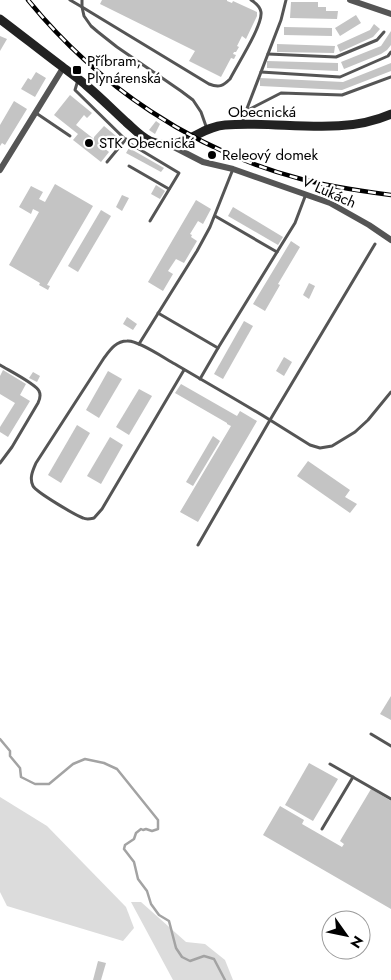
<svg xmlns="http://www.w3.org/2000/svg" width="391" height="980" font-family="Jost,sans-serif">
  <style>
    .green { fill: #dcdcdc }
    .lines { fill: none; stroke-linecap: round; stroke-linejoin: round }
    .stream { stroke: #a3a3a3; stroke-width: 2.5 }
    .building { fill: #c4c4c4 }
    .lane { stroke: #555; stroke-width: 3 }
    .street { stroke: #555; stroke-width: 6 }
    .secondary { stroke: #222; stroke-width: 9 }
    .rail-casing { stroke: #000; stroke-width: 4.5 }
    .rail { stroke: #fff; stroke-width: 2.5; stroke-dasharray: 8; stroke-linecap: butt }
    .poi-dot { fill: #000; stroke: #fff; stroke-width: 2 }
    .labels { text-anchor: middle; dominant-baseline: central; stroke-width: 4.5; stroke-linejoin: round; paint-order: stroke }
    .poi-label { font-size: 15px; fill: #000; stroke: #fff; text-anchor: start }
    .street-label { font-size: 15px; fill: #000; stroke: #fff }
  </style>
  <rect width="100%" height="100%" fill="#fff"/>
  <g class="green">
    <polygon points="0,797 47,826 126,907 134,928 123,941 7,906 0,892"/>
    <polygon points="131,902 141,902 186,942 205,944 225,960 233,980 173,980"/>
  </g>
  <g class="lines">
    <polyline class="stream" points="0,739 10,751 10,756 20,768 21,777 35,784 49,784 73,764 85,759 104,763 117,769 158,820 158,829 152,831 146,829 143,830 141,829 136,833 134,839 125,845 124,849 134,862 138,879 147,891 151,904 159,915 169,921 176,948 182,957 190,961 204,956 214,959 225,980"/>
  </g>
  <g class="building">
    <polygon points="102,0 227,0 227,1 232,3 233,1 257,12 257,16 246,39 242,36 237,46 239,47 236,52 234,52 233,54 236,55 234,59 231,58 221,77 189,61 195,51 100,4"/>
    <polygon points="291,2 318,2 318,7 326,7 326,11 338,11 337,19 290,18"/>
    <polygon points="356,15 361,23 340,36 335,28"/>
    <polygon points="374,24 380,29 373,37 340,52 337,45 370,30"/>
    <polygon points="284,27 332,28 332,36 284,35"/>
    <polygon points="391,31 391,45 387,50 381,54 344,69 341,62 381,46"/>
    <polygon points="0,36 7,39 0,51"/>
    <polygon points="277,44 335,46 334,53 277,52"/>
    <polygon points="267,61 338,63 338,71 267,68"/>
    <polygon points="391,63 391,71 342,90 260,86 260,78 343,82"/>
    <polygon points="36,72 46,78 35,97 21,89 28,78 31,80"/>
    <polygon points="70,95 92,113 87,118 84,115 76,125 94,139 94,137 104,126 116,136 107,147 106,146 104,148 109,152 101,162 73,140 78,134 54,115"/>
    <polygon points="14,101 27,109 5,145 2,143 0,146 0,125"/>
    <polygon points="156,121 160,124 155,134 149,130"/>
    <polygon points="129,148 164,168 161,172 126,153"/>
    <polygon points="55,184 93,206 47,285 50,286 48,290 39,285 40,283 9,265 39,212 33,209 31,214 19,207 31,186 43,192 39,199 45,202"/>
    <polygon points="156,185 165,191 160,199 151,194"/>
    <polygon points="122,195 129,198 122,211 116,207"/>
    <polygon points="196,200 211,209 203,224 198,221 190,234 192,235 191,237 197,241 184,263 176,259 168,271 173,274 163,291 148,282"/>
    <polygon points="233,207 283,237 278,245 228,216"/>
    <polygon points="101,210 111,216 78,272 68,266"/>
    <polygon points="291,241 300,247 278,284 280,285 265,311 253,304"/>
    <polygon points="309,283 315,286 309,299 303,295"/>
    <polygon points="127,317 137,324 133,330 123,324"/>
    <polygon points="244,321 253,326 223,379 214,374"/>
    <polygon points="284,357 292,362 284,376 276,371"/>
    <polygon points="3,370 26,384 20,395 30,401 8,437 0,432 0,427 15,403 0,394 0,376"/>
    <polygon points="108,371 122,379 99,418 86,410"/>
    <polygon points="33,372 40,376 37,382 29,378"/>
    <polygon points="181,384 237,416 240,411 257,421 198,522 180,512 231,426 227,424 227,423 175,393"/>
    <polygon points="139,389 152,396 129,435 116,427"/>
    <polygon points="77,425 90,433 61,483 48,475"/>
    <polygon points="213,436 220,441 193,486 186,482"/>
    <polygon points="110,437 123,445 101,484 87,476"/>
    <polygon points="308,461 350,490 345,497 357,504 350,513 297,476"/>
    <polygon points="391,696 391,720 380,714"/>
    <polygon points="309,763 338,779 313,821 285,805"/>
    <polygon points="371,789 391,801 391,909 263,835 280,806 304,820 302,824 342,847 344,844 340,841"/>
    <polygon points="98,961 106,963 101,980 93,980"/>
  </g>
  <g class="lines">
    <g class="lane">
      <polyline points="70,0 82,7 84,16 91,26 98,32 117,47 181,91 193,100 201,112 207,129"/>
      <path d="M 82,0 L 82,7 L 209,84 C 219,88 223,86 230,79 C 237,65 263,25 261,12 C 260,6 256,3 251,0"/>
      <polyline points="268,54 336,57 377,40 384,32"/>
      <polyline points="261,72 340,77 388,56 391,52"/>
      <polyline points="78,80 75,90 129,143 179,173 150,221"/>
      <polyline points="246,111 281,93 342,95 391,77"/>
      <polyline points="36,113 70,136"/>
      <polyline points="242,123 246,111 281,20 286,0"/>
      <polyline points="107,162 126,139"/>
      <polyline points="129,166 169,189"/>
      <polyline points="277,252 295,223 306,194"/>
      <polyline points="158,313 218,348"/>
      <polyline points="139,344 197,251 210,227 233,169"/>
      <path d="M 0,365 C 8,370 36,384 39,391 C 41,395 40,399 38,403 L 12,447 L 0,463"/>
      <path d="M 184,370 L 102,509 L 94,518 C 90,519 87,520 83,518 C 75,515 36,492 33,486 C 29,478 33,470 36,463 L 104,358 C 110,350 116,341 127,341 C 138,340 164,358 175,364 C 207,383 239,401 270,420 L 375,244"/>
      <polyline points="200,379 218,348 277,252 215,216"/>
      <polyline points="198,545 270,420 310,445 320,448 332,446 355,432 368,420 391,392"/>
      <polyline points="371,734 391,746"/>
      <polyline points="330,764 391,799"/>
      <polyline points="322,829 353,777"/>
    </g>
    <g class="street">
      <polyline points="350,0 391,14"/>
      <polyline points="170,145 203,162 233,169 330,203 369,225 391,240"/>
      <polyline points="0,170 63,68"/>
    </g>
    <path class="secondary" d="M 0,19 C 20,34 40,50 60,65 C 69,72 79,79 87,86 C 101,98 113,110 126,122 C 134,129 141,137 150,141 C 180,154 198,127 225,125 C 280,120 339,137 391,114"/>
    <defs>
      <path id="rail" d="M 28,0 C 98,86 194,151 301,179 C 331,187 361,191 391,195"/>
    </defs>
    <use href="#rail" class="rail-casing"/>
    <use href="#rail" class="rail"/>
  </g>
  <g class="poi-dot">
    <rect x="72" y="65" width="10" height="10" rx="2.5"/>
    <circle cx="89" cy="143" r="5"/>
    <circle cx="212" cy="155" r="5"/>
  </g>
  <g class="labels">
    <g class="poi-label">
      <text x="87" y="61">Příbram,<tspan x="87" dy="17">Plynárenská</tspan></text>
      <text x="99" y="143">STK Obecnická</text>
      <text x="222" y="155">Releový domek</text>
    </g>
    <g class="street-label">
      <text x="262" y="112">Obecnická</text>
      <text transform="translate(329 192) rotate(24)">V Lukách</text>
    </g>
  </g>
  <g transform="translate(346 935) rotate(123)"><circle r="24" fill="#ffffff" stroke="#999999"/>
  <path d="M0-4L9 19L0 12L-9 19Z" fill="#000000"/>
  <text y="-8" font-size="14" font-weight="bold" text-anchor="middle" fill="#000000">N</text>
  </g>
</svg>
